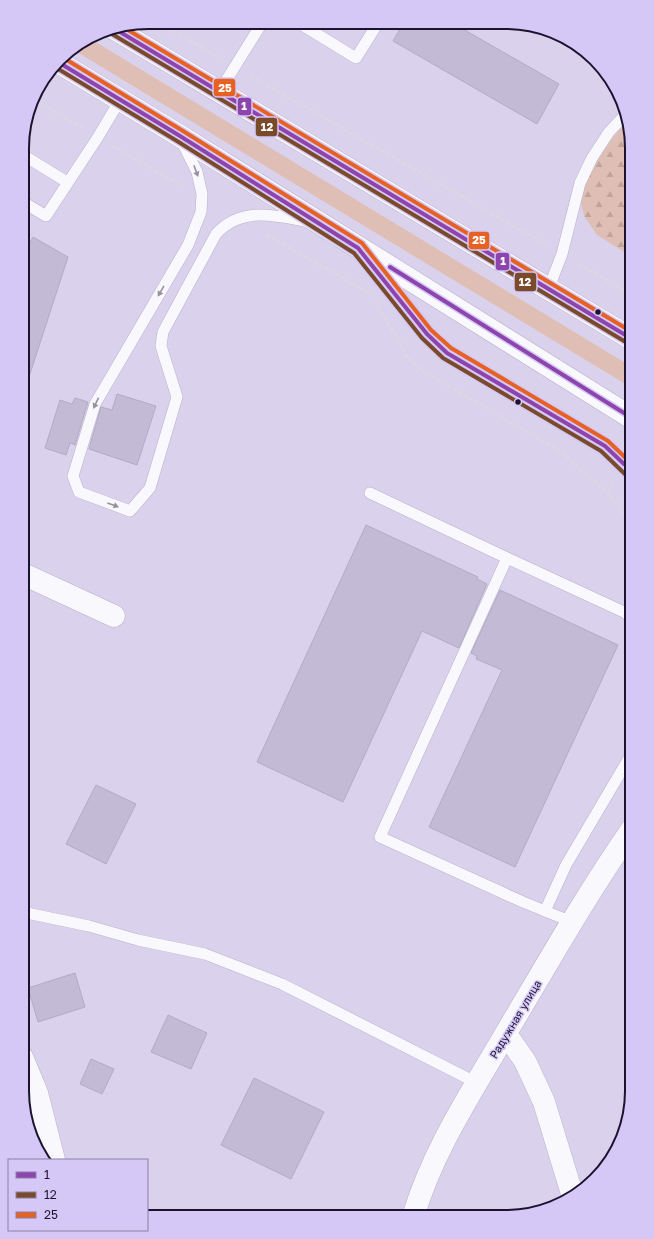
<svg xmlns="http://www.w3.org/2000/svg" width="654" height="1239" font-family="'Golos Text',sans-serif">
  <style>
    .green { fill: #dfbfb5 }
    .forest { fill: url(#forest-firs) }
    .building { fill: #c3bad5; stroke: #b3abc4 }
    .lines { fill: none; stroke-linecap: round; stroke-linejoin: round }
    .service-casing { stroke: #b9b0cb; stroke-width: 12 }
    .minor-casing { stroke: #b9b0cb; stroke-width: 23 }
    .primary-casing { stroke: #b9b0cb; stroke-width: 23 }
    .path { stroke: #dad8e0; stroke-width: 2.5; stroke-dasharray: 4 2; stroke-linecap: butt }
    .service { stroke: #f9f8fc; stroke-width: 11 }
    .minor { stroke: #f9f8fc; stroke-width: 22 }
    .primary { stroke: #f9f8fc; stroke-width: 22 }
    .bus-1-casing { stroke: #d5c8f7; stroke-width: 7 }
    .bus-2-casing { stroke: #d5c8f7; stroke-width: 7 }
    .bus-3-casing { stroke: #d5c8f7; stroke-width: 7 }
    .bus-1 { stroke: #8e44ad; stroke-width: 4 }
    .bus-2 { stroke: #7a4b2a; stroke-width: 4 }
    .bus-3 { stroke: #e76123; stroke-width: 4 }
    .oneway { fill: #9691a0 }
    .bus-dot { fill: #1d1330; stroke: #d5c8f7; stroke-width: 1.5 }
    .labels { text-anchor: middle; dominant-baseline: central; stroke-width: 3; stroke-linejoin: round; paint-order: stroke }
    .street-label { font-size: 11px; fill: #1d1330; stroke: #d5c8f7 }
    .rim { fill: none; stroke: #1d1330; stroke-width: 2 }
    .line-badge { stroke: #d5c8f7; stroke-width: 1.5 }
    .badge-label { font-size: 11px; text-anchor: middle; font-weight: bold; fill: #fff }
  </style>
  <defs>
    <pattern id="forest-firs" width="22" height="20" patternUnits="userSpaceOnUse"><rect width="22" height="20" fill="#dfbfb5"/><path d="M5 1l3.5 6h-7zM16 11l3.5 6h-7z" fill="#bfa39c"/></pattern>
  </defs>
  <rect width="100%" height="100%" fill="#dad2ec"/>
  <polygon class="green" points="89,38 632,367 632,388 72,49"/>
  <polygon class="forest" points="628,124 632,148 632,257 597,235 584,216 581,202 586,179 599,155 619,130"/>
  <g class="building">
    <polygon points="403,24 454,24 559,84 537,124 393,41"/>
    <polygon points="33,237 68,257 27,383 23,382 23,256"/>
    <polygon points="117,394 156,406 137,465 89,449 101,407 112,410"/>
    <polygon points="75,398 88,402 75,445 70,443 66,455 45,448 60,400 72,404"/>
    <polygon points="366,525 478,577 477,579 487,584 459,648 422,631 343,802 257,762"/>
    <polygon points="500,590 618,645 515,867 429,827 502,670 476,659 477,656 471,653"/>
    <polygon points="96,785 136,804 106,864 66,844"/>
    <polygon points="75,973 85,1007 38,1022 28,988"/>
    <polygon points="168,1015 207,1033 191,1069 151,1052"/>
    <polygon points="91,1059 114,1069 102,1094 80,1084"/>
    <polygon points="254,1078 324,1112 291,1179 221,1145"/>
  </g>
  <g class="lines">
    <defs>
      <g id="service">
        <polyline points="299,23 356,58 378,23"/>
        <polyline points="219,92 262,23"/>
        <path d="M 182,142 L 197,172 L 202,194 L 201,212 L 188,245 L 95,404 L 73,476 L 79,492 L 130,511 L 150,488 L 177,397 L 161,346 L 163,332 L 216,234 C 241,207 272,215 305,221"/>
        <polyline points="23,155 67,182"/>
        <polyline points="23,202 46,216 98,137 120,100"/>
        <polyline points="369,261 427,334 447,353 605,446 632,473"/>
        <polyline points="548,290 562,254 580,183 592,158 609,132 626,114"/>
        <polyline points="370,493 507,558"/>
        <polyline points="545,911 566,865 632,753"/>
        <polyline points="22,912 89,926 138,940 205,954 282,984 477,1083"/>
        <polyline points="572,922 523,902 380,837 507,558 626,613 632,621"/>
      </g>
      <g id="minor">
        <polyline points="23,574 114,616"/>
        <polyline points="506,1034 525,1061 544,1102 573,1197"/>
        <polyline points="22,1057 37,1093 54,1160"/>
        <path d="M 413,1217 C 433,1150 471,1093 506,1033 C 547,964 586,895 632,829"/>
      </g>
      <g id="primary">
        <polyline points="115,29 632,339"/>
        <polyline points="58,62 180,136 632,418"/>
      </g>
    </defs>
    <use href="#service" class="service-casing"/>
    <use href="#minor" class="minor-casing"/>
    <use href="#primary" class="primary-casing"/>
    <g class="path">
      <polyline points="157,22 219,57"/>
      <polyline points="251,76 545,244"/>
      <polyline points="33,99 83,128"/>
      <polyline points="113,146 181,186"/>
      <polyline points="267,235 369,293"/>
      <polyline points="579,264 632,295"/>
      <polyline points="375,302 400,343 406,356 424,372 560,451 608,493 632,525"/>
      <polyline points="608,493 614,482"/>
    </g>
    <use href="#service" class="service"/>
    <use href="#minor" class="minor"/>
    <use href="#primary" class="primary"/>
    <defs>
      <g id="bus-1">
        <polyline points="115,29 632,339"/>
        <polyline points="58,62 180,136 358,248 427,334 447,353 605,446 624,464"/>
        <polyline points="390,267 632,418"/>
      </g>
      <g id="bus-2">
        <polyline points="112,34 629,344"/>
        <polyline points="55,67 177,141 354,253 422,338 443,358 601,451 628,477"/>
      </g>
      <g id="bus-3">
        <polyline points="123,27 632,332"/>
        <polyline points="62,57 183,131 362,243 431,330 451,348 608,441 632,464"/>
      </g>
    </defs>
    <use href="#bus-1" class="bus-1-casing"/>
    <use href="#bus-2" class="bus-2-casing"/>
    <use href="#bus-3" class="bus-3-casing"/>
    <use href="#bus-1" class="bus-1"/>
    <use href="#bus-2" class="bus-2"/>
    <use href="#bus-3" class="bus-3"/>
  </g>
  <defs><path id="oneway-solid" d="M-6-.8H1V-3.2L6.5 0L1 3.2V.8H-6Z"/></defs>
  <g class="oneway">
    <use href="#oneway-solid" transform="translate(196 171) rotate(70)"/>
    <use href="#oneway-solid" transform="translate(161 291) rotate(120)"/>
    <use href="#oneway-solid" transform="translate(96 403) rotate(115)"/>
    <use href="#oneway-solid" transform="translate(113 505) rotate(20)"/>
  </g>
  <g class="bus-dot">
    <circle cx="598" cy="312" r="3.5"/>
    <circle cx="518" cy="402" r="3.5"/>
  </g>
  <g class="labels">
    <g class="street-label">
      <text transform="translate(515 1019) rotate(-59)">Радужная улица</text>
    </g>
  </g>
  <path d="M0 0H654V1239H0ZM148 29H506A119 119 0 0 1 625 148V1091A119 119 0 0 1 506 1210H148A119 119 0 0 1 29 1091V148A119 119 0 0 1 148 29Z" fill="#d5c8f7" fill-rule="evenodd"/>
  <path class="rim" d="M148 29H506A119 119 0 0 1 625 148V1091A119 119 0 0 1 506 1210H148A119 119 0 0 1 29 1091V148A119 119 0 0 1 148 29Z"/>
  <g class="line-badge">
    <rect x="213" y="78" width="23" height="19" rx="4" fill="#e76123"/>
    <rect x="237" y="97" width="15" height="19" rx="4" fill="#8e44ad"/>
    <rect x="255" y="117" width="23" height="20" rx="4" fill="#7a4b2a"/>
    <rect x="468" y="231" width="22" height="19" rx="4" fill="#e76123"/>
    <rect x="495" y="252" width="15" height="19" rx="4" fill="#8e44ad"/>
    <rect x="514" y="272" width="23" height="20" rx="4" fill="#7a4b2a"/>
  </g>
  <g class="badge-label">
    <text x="225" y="92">25</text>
    <text x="244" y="110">1</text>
    <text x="267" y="131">12</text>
    <text x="479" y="244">25</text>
    <text x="503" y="265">1</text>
    <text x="525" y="286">12</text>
  </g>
  <rect x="8" y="1159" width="140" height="72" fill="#d5c8f7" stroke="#8b80a7"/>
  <rect x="16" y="1172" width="20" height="6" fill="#8e44ad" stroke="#8b80a7"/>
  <text x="44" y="1179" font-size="12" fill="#1d1330">1</text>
  <rect x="16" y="1192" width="20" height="6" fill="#7a4b2a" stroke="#8b80a7"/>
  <text x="44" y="1199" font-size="12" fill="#1d1330">12</text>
  <rect x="16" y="1212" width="20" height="6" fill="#e76123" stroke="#8b80a7"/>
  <text x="44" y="1219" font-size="12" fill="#1d1330">25</text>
</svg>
